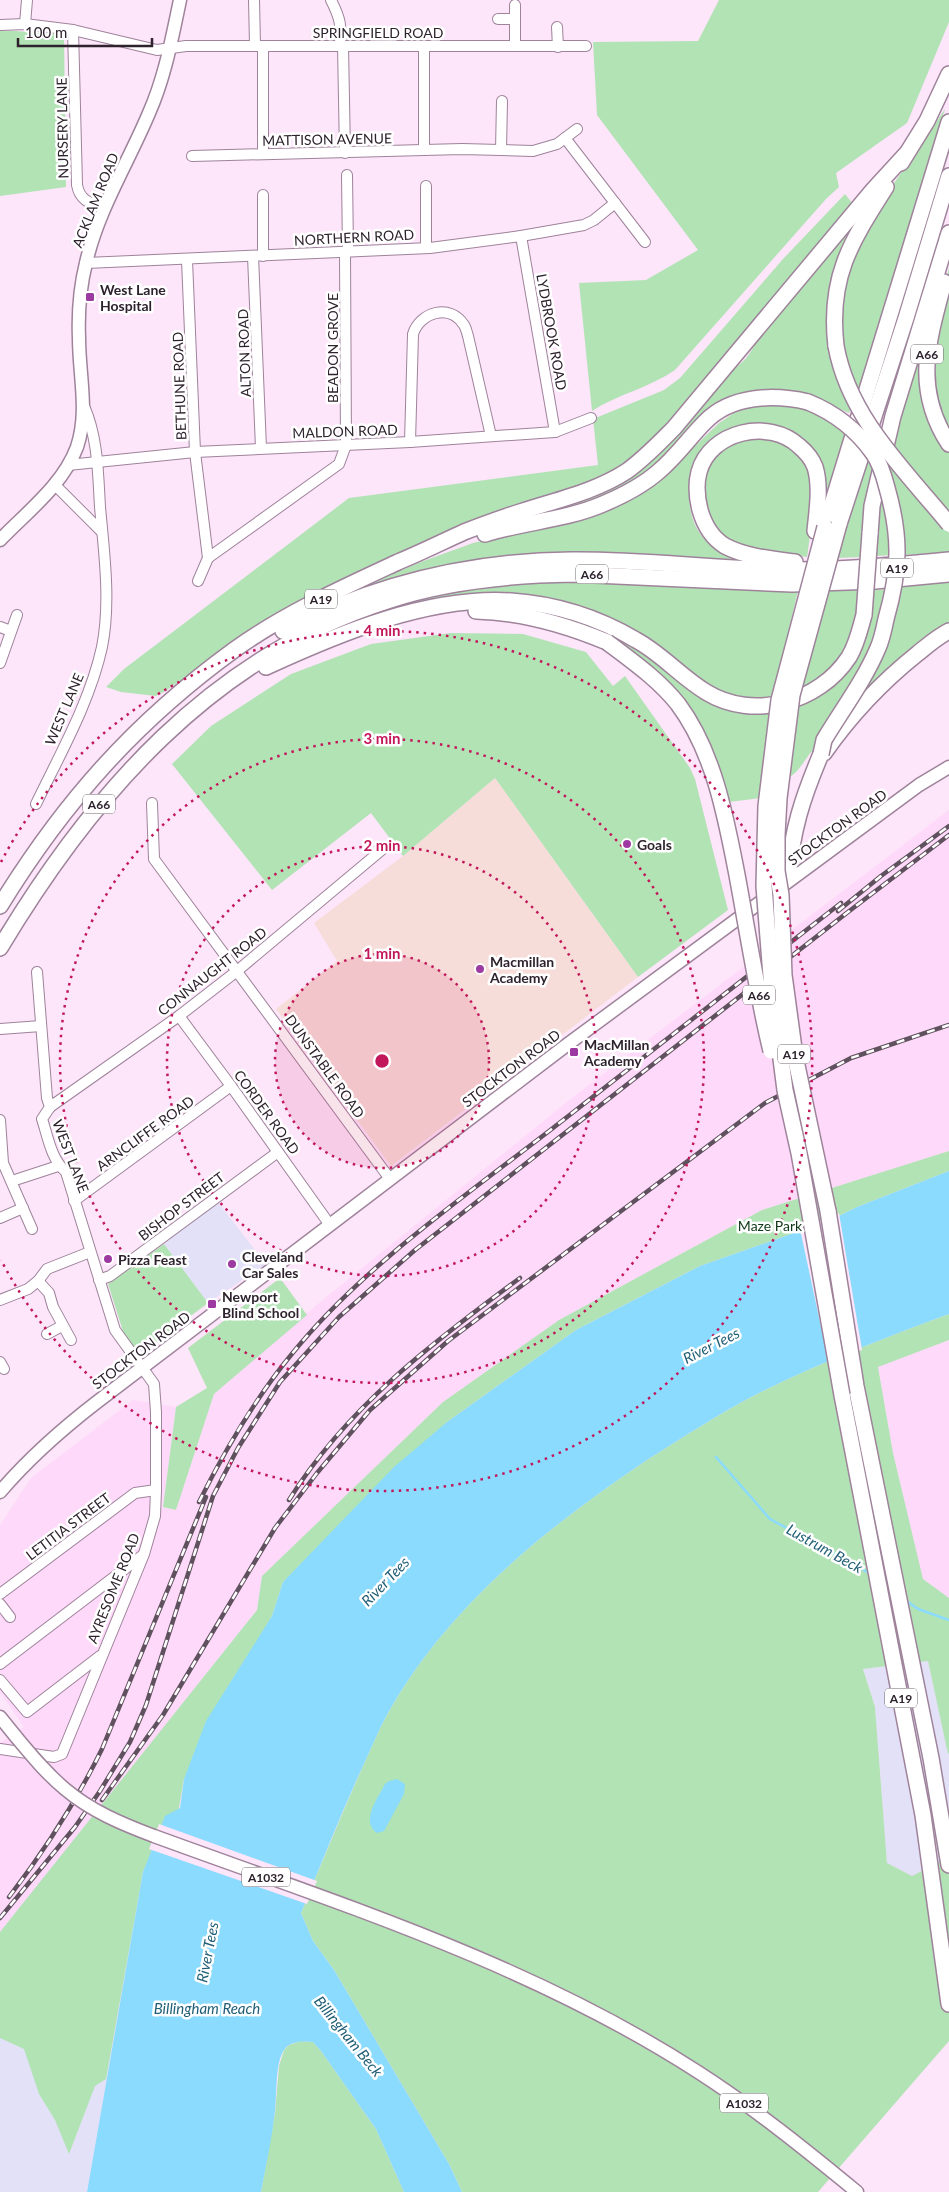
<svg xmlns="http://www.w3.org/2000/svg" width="949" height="2192" font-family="Lato,sans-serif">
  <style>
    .commercial { fill: #e3e1f7 }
    .built { fill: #fed9fa }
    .education { fill: #f7ddd9 }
    .green { fill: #b2e3b5 }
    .water { fill: #8bdbfe }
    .pier { fill: #fde5fa }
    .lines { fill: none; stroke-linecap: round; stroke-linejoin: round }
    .stream { stroke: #8bdbfe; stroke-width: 2.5 }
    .minor-casing { stroke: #9e839b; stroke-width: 12 }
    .major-casing { stroke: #9e839b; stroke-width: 15 }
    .highway-casing { stroke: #9e839b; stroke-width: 18 }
    .minor { stroke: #fff; stroke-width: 10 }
    .major { stroke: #fff; stroke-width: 12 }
    .highway { stroke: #fff; stroke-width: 15 }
    .rail-casing { stroke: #5f515e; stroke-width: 4.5 }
    .rail { stroke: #fff; stroke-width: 2.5; stroke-dasharray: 8; stroke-linecap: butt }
    .major-bridge-casing { stroke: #9e839b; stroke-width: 15; stroke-linecap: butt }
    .highway-bridge-casing { stroke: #9e839b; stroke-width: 18; stroke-linecap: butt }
    .major-bridge { stroke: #fff; stroke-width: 12 }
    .highway-bridge { stroke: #fff; stroke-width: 15 }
    .ring { fill: none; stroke: #c2185b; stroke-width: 2.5; stroke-dasharray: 2.5 5 }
    .poi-dot { fill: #9c3aa1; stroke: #fff; stroke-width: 2 }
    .labels { text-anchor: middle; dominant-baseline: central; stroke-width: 5; stroke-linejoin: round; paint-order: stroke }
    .shield { fill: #fff; stroke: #6d656c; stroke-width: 1 }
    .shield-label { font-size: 12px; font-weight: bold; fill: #2e232d }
    .street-label { font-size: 14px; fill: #2e232d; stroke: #fff }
    .poi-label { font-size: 14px; font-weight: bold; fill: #2e232d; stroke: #fff; text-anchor: start }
    .park-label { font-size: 14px; fill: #0e3715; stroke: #fff }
    .water-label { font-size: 15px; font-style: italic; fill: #225f77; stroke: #fff }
    .centre { fill: #c2185b; stroke: #fff; stroke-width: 2.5 }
    .ring-label { font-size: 15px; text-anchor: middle; font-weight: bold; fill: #c2185b; stroke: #fff; stroke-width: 5; stroke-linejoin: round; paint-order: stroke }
  </style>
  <rect width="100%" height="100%" fill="#fde5fa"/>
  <g class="commercial">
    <polygon points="217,1201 266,1264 208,1303 164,1244"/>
    <polygon points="928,1661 949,1753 949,1857 912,1876 887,1863 875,1707 863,1669"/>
    <polygon points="143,1872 87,2192 0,2192 0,1934"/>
  </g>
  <g class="built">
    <polygon points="949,810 949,1151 762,1210 559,1320 443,1402 262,1576 257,1610 0,1934 0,1743 24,1727 0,1692 0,1525 31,1478 133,1400 176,1407 163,1507 176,1510 214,1394 313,1308 572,1098"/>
    <polygon points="949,1340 949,1598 923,1579 893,1453 878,1366"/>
  </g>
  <polygon class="education" points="495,778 638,977 391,1166 276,1009 337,961 314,923 403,856"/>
  <g class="green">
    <path d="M 719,0 L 949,0 L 949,22 L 907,123 L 836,173 L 839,187 L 826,199 L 675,370 C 649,388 618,394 592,411 L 579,283 L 646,280 L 698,250 L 597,115 L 593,42 L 698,41 Z"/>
    <polygon points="0,31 16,31 64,35 66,187 0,196"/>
    <polygon points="945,109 905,243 858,391 840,343 840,293 872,215"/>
    <polygon points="845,194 853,204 642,455 606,479 562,496 229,647 167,690 156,696 121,692 106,687 124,669 349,498 598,465 593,419 664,390 680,378 783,259"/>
    <path d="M 871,200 L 829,301 L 852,404 L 849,413 L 810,396 L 787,390 L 748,394 L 661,463 L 619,491 L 584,505 L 550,512 L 549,510 C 567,505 588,501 604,492 C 656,466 694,420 727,373 C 742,365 753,353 757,337 Z"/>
    <polygon points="949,267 949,436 936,409 931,354"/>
    <polygon points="923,337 920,354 922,394 939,440 949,453 949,516 892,443"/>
    <path d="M 779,404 C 808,406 822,415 846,430 L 826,496 L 824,496 L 823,476 L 764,425 L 693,467 C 687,495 686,525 711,545 C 723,555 739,559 753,565 L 588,557 L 364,589 L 365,586 L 418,563 L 473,543 L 593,514 L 657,482 L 719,423 L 734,413 L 754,406 Z"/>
    <path d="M 746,436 C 754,437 765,436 773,438 C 826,457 813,513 807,557 L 749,549 L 729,541 L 712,526 L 703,495 L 707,464 L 715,453 Z"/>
    <polygon points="888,455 949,533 949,552 905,555 904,529 885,461"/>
    <polygon points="867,458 874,475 864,557 836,558"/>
    <polygon points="881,493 892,555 876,556 878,501"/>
    <path d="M 543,581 C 628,582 713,588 798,591 L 772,702 L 746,701 L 717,693 L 636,634 L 505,599 L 313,637 L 407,602 L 491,585 Z"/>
    <polygon points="949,581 949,628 851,714 892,626 901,587"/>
    <path d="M 859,589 C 856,620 852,649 830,673 C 822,681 810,687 800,693 L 827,590 Z"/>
    <path d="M 888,589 L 875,642 L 816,747 C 805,757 801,771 788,778 L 798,708 C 824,693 853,672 864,644 C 870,627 871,608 873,590 Z"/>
    <polygon points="537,611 593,625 651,656 713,704 742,713 770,714 761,798 729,802 667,683"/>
    <polygon points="451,633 523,634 586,652 613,686 625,676 690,768 695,779 728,910 638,977 495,778 403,856 371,813 272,890 172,764 211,726 291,674 371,644"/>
    <polygon points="949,1151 949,1171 857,1207 831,1220 700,1266 576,1330 447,1422 283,1582 272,1616 184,1779 179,1808 143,1872 106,2079 95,2086 69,2154 55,2120 39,2094 24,2049 0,2038 0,1932 257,1610 262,1576 443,1402 559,1320 762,1210"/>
    <polygon points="164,1244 208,1303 144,1351 127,1344 108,1284"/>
    <polygon points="280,1278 307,1315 214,1394 176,1510 163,1507 176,1407 207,1388 188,1348"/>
    <path d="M 949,1314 L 949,1340 L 878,1367 L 893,1453 L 923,1579 L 949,1598 L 949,1753 L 948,1754 L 928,1661 L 863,1669 L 875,1707 L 887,1863 L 912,1876 L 949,1857 L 949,2041 L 818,2192 L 462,2192 L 449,2164 L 334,1970 L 313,1941 L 301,1913 C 321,1864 341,1816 362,1768 C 372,1747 380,1726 392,1706 C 454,1601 551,1524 650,1458 C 685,1436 720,1413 757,1394 C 819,1363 884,1338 949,1314 Z"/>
    <polygon points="301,2041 313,2042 321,2051 376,2129 404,2192 261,2192 275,2113 279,2066 284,2050 289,2045"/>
  </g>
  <g class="water">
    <path d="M 949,1171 L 949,1314 C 884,1338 819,1363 757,1394 C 720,1413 685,1436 650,1458 C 551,1524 454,1601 392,1706 C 380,1726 372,1747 362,1768 C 340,1816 321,1864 301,1913 L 313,1941 L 334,1970 L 449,2164 L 462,2192 L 404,2192 L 376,2129 L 321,2051 L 313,2042 C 303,2041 290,2041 284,2050 C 275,2063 277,2095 275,2111 C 272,2138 266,2165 261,2192 L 87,2192 L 143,1872 L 165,1816 L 180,1808 L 184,1779 L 206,1721 L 272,1616 L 283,1582 L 394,1467 L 447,1422 L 576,1330 L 700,1266 L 831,1220 L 857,1207 Z"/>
    <path d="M 397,1779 L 405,1784 L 404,1794 L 384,1831 L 377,1833 C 360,1821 378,1798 385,1784 L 389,1781 Z"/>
  </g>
  <g class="pier">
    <polygon points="839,1213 862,1350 829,1364 800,1229"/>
    <polygon points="159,1824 317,1881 307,1904 149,1849"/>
  </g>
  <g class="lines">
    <g class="stream">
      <polyline points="716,1457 770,1519 871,1574"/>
      <polyline points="905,1600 918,1609 949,1620"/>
    </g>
    <defs>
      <g id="minor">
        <polyline points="254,0 255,45"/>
        <path d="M 331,0 C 341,20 341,24 340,46"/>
        <polyline points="498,19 515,19"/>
        <polyline points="25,24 27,0"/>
        <polyline points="0,25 25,24 73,30 157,50 186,46 586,46"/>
        <polyline points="557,27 558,47"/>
        <path d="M 73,30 L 77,185 C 80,201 90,203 104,208"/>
        <polyline points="263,46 263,154"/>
        <polyline points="343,46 345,153"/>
        <polyline points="424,46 424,150"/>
        <polyline points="515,46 515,5"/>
        <polyline points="565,138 645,242"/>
        <polyline points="501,150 502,101"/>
        <polyline points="192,156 462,149 533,151 557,144 577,129"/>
        <polyline points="347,175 348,251"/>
        <polyline points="426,186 426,248"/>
        <polyline points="263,195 263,256"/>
        <polyline points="521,236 555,432"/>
        <polyline points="253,256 261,448"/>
        <polyline points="187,260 195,452 208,558 339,464 346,445 345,252"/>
        <polyline points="86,263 430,248 521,236 584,225 594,220 615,203"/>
        <path d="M 410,442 L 413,334 C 420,312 450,303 464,325 C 466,328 467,333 468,336 L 491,436"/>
        <polyline points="68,465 195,452 410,442 555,432 591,418"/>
        <polyline points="55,485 102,532"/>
        <polyline points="198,581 208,558"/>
        <polyline points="0,627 11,631"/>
        <polyline points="0,663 17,615"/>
        <polyline points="152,803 154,859 390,1179"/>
        <path d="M 36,804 C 60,754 90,702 102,647 C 111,602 104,552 100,507 C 98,473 98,438 84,406"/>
        <polyline points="179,1016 231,1086 330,1225"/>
        <polyline points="0,1029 41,1026"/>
        <polyline points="50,1107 179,1016 237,971 384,848"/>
        <polyline points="0,1120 3,1163 32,1229"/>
        <polyline points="12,1181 58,1166"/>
        <polyline points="74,1201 231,1086"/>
        <polyline points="0,1218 23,1208"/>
        <polyline points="99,1280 110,1276 278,1152"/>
        <polyline points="38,1281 49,1293 53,1307 71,1340"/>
        <polyline points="0,1300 28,1289 38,1281 47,1269 90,1252"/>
        <polyline points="47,1334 62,1326"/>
        <polyline points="0,1362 4,1369"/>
        <polyline points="0,1594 135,1493 156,1490"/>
        <polyline points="0,1604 10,1617"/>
        <polyline points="0,1664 143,1555"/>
        <polyline points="0,1680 27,1712 100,1656"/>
        <path d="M 0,1749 L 54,1757 L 62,1754 L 144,1554 L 155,1516 L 156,1490 L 156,1412 L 154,1384 L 115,1330 L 66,1172 C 51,1159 48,1137 42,1119 L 50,1107 L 47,1098 L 37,972"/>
      </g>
      <g id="major">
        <path d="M 0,540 C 27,512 63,485 77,447 C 89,411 79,376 79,338 C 78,314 80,287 86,263 C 98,210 128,163 149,113 C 165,77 172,38 180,0"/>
        <path d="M 0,1492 C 29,1458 62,1429 97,1402 L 568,1044 L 919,785 L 949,767"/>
        <polyline points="0,1717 17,1738"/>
        <path d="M 154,1836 C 340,1904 531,1964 698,2072 C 754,2108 806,2150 857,2192"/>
      </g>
      <g id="highway">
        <polyline points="901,163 927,121 949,74"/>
        <path d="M 944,282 C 928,341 913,389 949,444"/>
        <path d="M 836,346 C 828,277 851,242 886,187"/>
        <polyline points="839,524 906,318 949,176"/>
        <polyline points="825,527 949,122"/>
        <path d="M 485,534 C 524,522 566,520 603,504 C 622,496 643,485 658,472 C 676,457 689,438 705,422 C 731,395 774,394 808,402"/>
        <polyline points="870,534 872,506 893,416 949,233"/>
        <path d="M 795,562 C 772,559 746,557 725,546 C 712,538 704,524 700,510 C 697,498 696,483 699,472 C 710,431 769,418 799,446 C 805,451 812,459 815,467 C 821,486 817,511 815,531"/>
        <path d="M 476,611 C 522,612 564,624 607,642"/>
        <path d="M 283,631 C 372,585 470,561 571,560 C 645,559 720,570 794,570 C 846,570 897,565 949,560"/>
        <path d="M 266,667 C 340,633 428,596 511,601 C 555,604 599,618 636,640 C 662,654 681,677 706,692 C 753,721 819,703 849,657 C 857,644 860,629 864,615"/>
        <path d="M 788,879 C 792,830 802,799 821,754 L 824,753 C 850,716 882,682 917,654 C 927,646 937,637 949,631"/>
        <path d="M 0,906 C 64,802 135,722 234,650 C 284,614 342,588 398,562 C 420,553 442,542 464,532 C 482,525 501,518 520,512 C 556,500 595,492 627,471 C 645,458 659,443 674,428 L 873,190 L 906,154"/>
        <path d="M 0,948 C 92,794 213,655 390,600 C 448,581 512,575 573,574 L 792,584 L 875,581 L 949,574"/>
        <polyline points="828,1211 856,1386 931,1758 949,1865"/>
        <polyline points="842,1395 923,1815 949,2004"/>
      </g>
    </defs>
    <use href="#minor" class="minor-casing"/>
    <use href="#major" class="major-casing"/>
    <use href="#highway" class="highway-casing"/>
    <use href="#minor" class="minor"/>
    <use href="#major" class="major"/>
    <use href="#highway" class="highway"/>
    <defs>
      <g id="rail">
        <polyline points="838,911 881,876 949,826"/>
        <path d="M 289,1500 C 347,1407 433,1342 520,1278"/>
        <path d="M 199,1502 C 225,1450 254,1400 291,1355 C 362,1267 464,1197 553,1128 C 649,1053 745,978 841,903"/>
        <polyline points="102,1800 163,1715 275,1528 317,1473 370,1410 448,1341 765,1103 851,1058 949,1025"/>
        <path d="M 9,1897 C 45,1850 76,1802 102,1749 L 206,1497"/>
        <polyline points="0,1918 75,1827 100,1791 130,1742 146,1705 213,1496 238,1448 280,1382 339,1317 415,1250 848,912 949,835"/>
      </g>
    </defs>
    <use href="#rail" class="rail-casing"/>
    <use href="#rail" class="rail"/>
    <defs>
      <path id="major-bridge" d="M 17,1738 C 32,1756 47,1774 65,1789 C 91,1811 122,1824 154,1836"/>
      <g id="highway-bridge">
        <path d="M 836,346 C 849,418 904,469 949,524"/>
        <path d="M 808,402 C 835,413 856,429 873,453 C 880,463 884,476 887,488 C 901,537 900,570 886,619 C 884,629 882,639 878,648 C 864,681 842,710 824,740 L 821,754"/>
        <polyline points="825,527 779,700 766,806 764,886 772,989 785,1090 799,1153 842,1395"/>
        <polyline points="864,615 870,534"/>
        <path d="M 607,642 C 632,661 658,679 678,704 C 714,752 726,818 737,875 C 748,934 757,993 771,1051"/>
        <polyline points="828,1211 795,1056 784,975 781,895 777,871 777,835 779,798 792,695 839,524"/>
      </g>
    </defs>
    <use href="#major-bridge" class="major-bridge-casing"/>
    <use href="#highway-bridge" class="highway-bridge-casing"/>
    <use href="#major-bridge" class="major-bridge"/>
    <use href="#highway-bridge" class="highway-bridge"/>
  </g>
  <circle cx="382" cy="1061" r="107" fill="#c2185b" fill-opacity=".12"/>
  <g class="ring">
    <circle cx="382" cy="1061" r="107"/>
    <circle cx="382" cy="1061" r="215"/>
    <circle cx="382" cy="1061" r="322"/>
    <path d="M1 862A430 430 0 1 1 1 1260"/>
  </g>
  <g class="poi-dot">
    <rect x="85" y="292" width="10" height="10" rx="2.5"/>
    <circle cx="627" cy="844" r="5"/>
    <circle cx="480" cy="969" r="5"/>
    <rect x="569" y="1047" width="10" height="10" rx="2.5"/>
    <circle cx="108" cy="1259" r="5"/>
    <circle cx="232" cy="1264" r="5"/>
    <rect x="207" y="1299" width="10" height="10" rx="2.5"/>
  </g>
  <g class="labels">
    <g class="shield">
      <rect x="911" y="344.5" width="32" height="19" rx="4"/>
      <rect x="881" y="558.5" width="32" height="19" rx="4"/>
      <rect x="576" y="564.5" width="32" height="19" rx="4"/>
      <rect x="305" y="589.5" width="32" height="19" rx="4"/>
      <rect x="83" y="794.5" width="32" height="19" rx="4"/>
      <rect x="743" y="985.5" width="32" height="19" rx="4"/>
      <rect x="778" y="1044.5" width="32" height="19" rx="4"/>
      <rect x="885" y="1688.5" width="32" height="19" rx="4"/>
      <rect x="242" y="1867.5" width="48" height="19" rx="4"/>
      <rect x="720" y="2093.5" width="48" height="19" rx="4"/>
    </g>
    <g class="shield-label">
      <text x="927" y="354">A66</text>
      <text x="897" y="568">A19</text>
      <text x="592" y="574">A66</text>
      <text x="321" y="599">A19</text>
      <text x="99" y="804">A66</text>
      <text x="759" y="995">A66</text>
      <text x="794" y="1054">A19</text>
      <text x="901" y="1698">A19</text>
      <text x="266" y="1877">A1032</text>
      <text x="744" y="2103">A1032</text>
    </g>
    <g class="street-label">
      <text x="378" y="32">SPRINGFIELD ROAD</text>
      <text transform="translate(62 128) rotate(-91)">NURSERY LANE</text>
      <text transform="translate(327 139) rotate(-1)">MATTISON AVENUE</text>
      <text transform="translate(95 200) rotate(-68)">ACKLAM ROAD</text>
      <text transform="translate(354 237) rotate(-3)">NORTHERN ROAD</text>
      <text transform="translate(552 332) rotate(80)">LYDBROOK ROAD</text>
      <text transform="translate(332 348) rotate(-90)">BEADON GROVE</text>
      <text transform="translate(244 353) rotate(-92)">ALTON ROAD</text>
      <text transform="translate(179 386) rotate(-92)">BETHUNE ROAD</text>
      <text transform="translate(345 431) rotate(-2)">MALDON ROAD</text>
      <text transform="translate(64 709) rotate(-67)">WEST LANE</text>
      <text transform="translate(837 827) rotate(-36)">STOCKTON ROAD</text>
      <text transform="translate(212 971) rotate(-38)">CONNAUGHT ROAD</text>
      <text transform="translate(325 1066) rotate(54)">DUNSTABLE ROAD</text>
      <text transform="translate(511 1068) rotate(-37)">STOCKTON ROAD</text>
      <text transform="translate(267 1112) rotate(54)">CORDER ROAD</text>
      <text transform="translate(145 1133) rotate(-36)">ARNCLIFFE ROAD</text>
      <text transform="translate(71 1156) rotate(69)">WEST LANE</text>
      <text transform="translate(181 1206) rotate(-37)">BISHOP STREET</text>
      <text transform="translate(141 1350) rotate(-37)">STOCKTON ROAD</text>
      <text transform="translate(68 1526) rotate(-37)">LETITIA STREET</text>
      <text transform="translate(113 1588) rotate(-68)">AYRESOME ROAD</text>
    </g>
    <g class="poi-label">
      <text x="100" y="289">West Lane<tspan x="100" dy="16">Hospital</tspan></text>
      <text x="637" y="844">Goals</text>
      <text x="490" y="961">Macmillan<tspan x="490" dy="16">Academy</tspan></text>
      <text x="584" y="1044">MacMillan<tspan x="584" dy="16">Academy</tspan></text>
      <text x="242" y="1256">Cleveland<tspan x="242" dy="16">Car Sales</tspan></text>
      <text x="118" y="1259">Pizza Feast</text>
      <text x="222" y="1296">Newport<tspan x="222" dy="16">Blind School</tspan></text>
    </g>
    <g class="park-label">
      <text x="770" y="1225">Maze Park</text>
    </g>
    <g class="water-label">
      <text transform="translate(711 1345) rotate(-27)">River Tees</text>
      <text transform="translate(825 1548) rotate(29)">Lustrum Beck</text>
      <text transform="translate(385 1581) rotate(-46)">River Tees</text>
      <text transform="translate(207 1952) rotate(-79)">River Tees</text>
      <text x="207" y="2008">Billingham Reach</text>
      <text transform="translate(349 2036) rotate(51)">Billingham Beck</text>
    </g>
  </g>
  <circle cx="382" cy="1061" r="8" class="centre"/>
  <g class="ring-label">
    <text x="382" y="636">4 min</text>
    <text x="382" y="744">3 min</text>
    <text x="382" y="851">2 min</text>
    <text x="382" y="959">1 min</text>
  </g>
  <path d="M18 38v8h134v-8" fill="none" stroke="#2e232d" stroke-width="2.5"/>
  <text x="25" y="38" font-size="15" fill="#2e232d" stroke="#ffffff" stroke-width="4" paint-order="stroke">100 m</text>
</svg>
